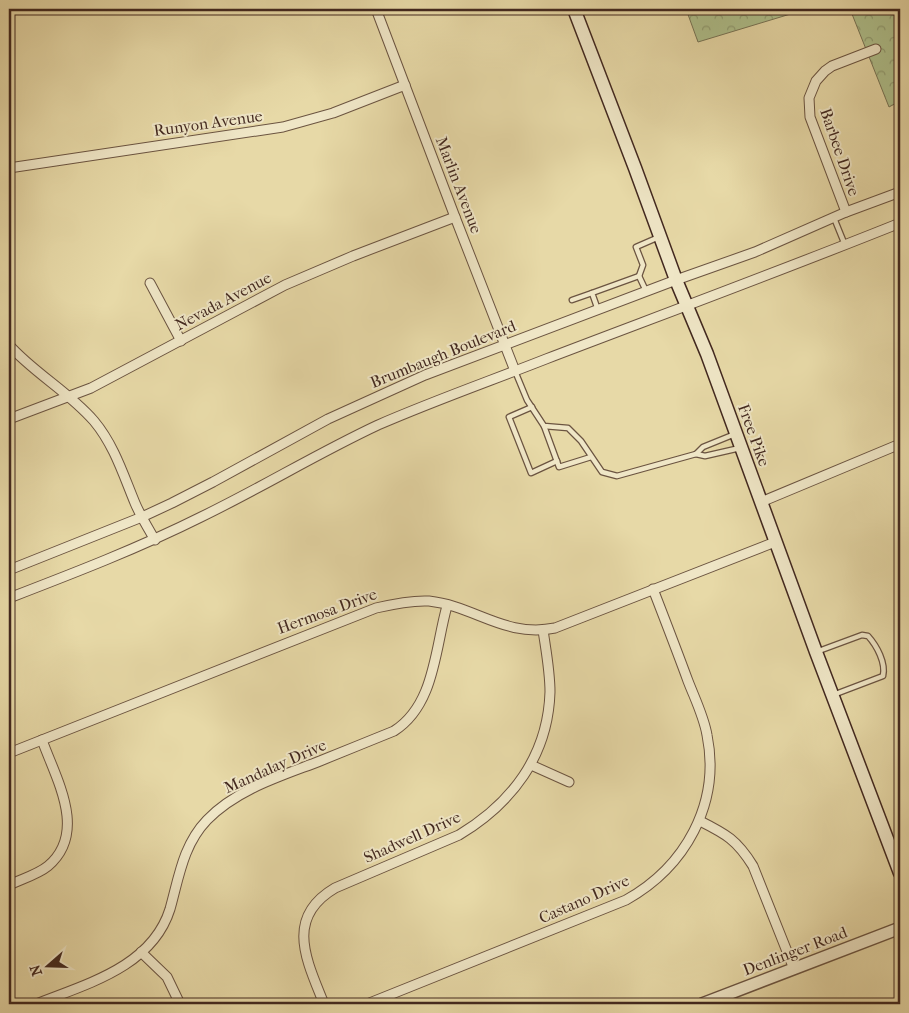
<svg xmlns="http://www.w3.org/2000/svg" width="909" height="1013" font-family="'IM FELL French Canon',serif">
  <style>
    .forest { fill: url(#forest-crowns); stroke: #787456 }
    .lines { fill: none; stroke-linecap: round; stroke-linejoin: round }
    .service-casing { stroke: #6b5441; stroke-width: 7 }
    .minor-casing { stroke: #6b5441; stroke-width: 11 }
    .tertiary-casing { stroke: #6b5441; stroke-width: 14 }
    .secondary-casing { stroke: #42281f; stroke-width: 15 }
    .service { stroke: #efe6c6; stroke-width: 4.5 }
    .minor { stroke: #efe6c6; stroke-width: 9 }
    .tertiary { stroke: #efe6c6; stroke-width: 11 }
    .secondary { stroke: #efe6c6; stroke-width: 12 }
    .labels { text-anchor: middle; dominant-baseline: central; stroke-width: 4; stroke-linejoin: round; paint-order: stroke }
    .street-label { font-size: 16px; fill: #42281f; stroke: #efe6c6 }
  </style>
  <defs>
    <pattern id="forest-crowns" width="20" height="18" patternUnits="userSpaceOnUse" patternTransform="scale(1.25)"><rect width="20" height="18" fill="#afc08c"/><path d="M2 6a3 3 0 1 1 6 0M12 15a3 3 0 1 1 6 0" fill="none" stroke="#909c72"/></pattern>
  </defs>
  <rect width="100%" height="100%" fill="#e7d9a7"/>
  <filter id="stains"><feTurbulence type="fractalNoise" baseFrequency=".004" numOctaves="4"/><feColorMatrix values="0 0 0 0 .2 0 0 0 0 .09 0 0 0 0 .02 0 0 0 .5 -.17"/></filter>
  <radialGradient id="worn" r=".72"><stop offset=".6" stop-color="#630" stop-opacity="0"/><stop offset="1" stop-color="#630" stop-opacity=".3"/></radialGradient>
  <g class="forest">
    <polygon points="686,9 807,9 698,42"/>
    <polygon points="850,9 900,9 900,101 889,107"/>
  </g>
  <g class="lines">
    <defs>
      <g id="service">
        <polyline points="834,218 845,245"/>
        <polyline points="639,276 643,265 636,247 659,237"/>
        <polyline points="572,300 592,293"/>
        <polyline points="598,310 592,293 639,276 646,291"/>
        <polyline points="515,371 527,400 544,426 568,428 581,441 602,472 617,476 696,454"/>
        <polyline points="532,407 509,417 531,473 557,461"/>
        <polyline points="544,426 559,467 591,457"/>
        <polyline points="735,434 703,447 696,454 705,456 740,448"/>
        <path d="M 816,652 L 862,635 L 868,636 C 877,646 886,663 883,676 L 833,695"/>
      </g>
      <g id="minor">
        <polyline points="376,9 455,217 515,371"/>
        <polyline points="9,168 283,127 333,113 405,85"/>
        <polyline points="846,212 810,117 809,98 816,81 825,71 832,66 876,49"/>
        <polyline points="150,283 181,341"/>
        <path d="M 9,345 C 34,373 69,392 94,421 C 114,445 123,474 135,503 C 140,515 148,528 155,540"/>
        <polyline points="9,419 91,388 285,285 353,256 455,217"/>
        <polyline points="761,502 900,444"/>
        <polyline points="9,570 142,517 172,503 213,482 328,419 425,375 676,280 755,252 846,212 900,192"/>
        <path d="M 9,598 C 74,573 139,548 201,517 C 261,488 318,453 378,425 C 433,401 490,381 546,359 C 664,314 783,270 900,223"/>
        <path d="M 9,753 L 376,608 C 393,604 411,600 429,601 C 475,606 505,638 555,628 L 775,542"/>
        <polyline points="531,765 569,782"/>
        <path d="M 700,821 C 726,834 737,840 753,866 L 794,969"/>
        <path d="M 9,885 C 21,879 37,875 48,866 C 88,832 56,779 42,740"/>
        <polyline points="141,952 167,977 180,1004"/>
        <path d="M 36,1004 C 86,984 152,967 170,909 C 179,877 183,845 207,820 C 237,789 281,776 320,761 C 345,751 369,741 394,731 C 435,705 435,648 447,606"/>
        <path d="M 324,1004 C 307,961 284,918 335,888 L 459,835 C 512,803 548,756 550,692 C 550,671 546,651 543,630"/>
        <path d="M 367,1004 L 626,900 C 685,867 721,804 707,735 C 704,717 695,699 688,681 C 677,651 665,620 653,589"/>
      </g>
      <polyline id="tertiary" points="702,1004 900,928"/>
      <polyline id="secondary" points="574,9 635,168 676,280 707,354 816,652 900,873"/>
    </defs>
    <use href="#service" class="service-casing"/>
    <use href="#minor" class="minor-casing"/>
    <use href="#tertiary" class="tertiary-casing"/>
    <use href="#secondary" class="secondary-casing"/>
    <use href="#service" class="service"/>
    <use href="#minor" class="minor"/>
    <use href="#tertiary" class="tertiary"/>
    <use href="#secondary" class="secondary"/>
  </g>
  <g class="labels">
    <g class="street-label">
      <text transform="translate(208 123) rotate(-8)">Runyon Avenue</text>
      <text transform="translate(840 152) rotate(71)">Barbee Drive</text>
      <text transform="translate(459 185) rotate(69)">Marlin Avenue</text>
      <text transform="translate(223 301) rotate(-28)">Nevada Avenue</text>
      <text transform="translate(443 354) rotate(-22)">Brumbaugh Boulevard</text>
      <text transform="translate(754 435) rotate(70)">Free Pike</text>
      <text transform="translate(327 611) rotate(-20)">Hermosa Drive</text>
      <text transform="translate(275 766) rotate(-24)">Mandalay Drive</text>
      <text transform="translate(412 837) rotate(-24)">Shadwell Drive</text>
      <text transform="translate(584 899) rotate(-24)">Castano Drive</text>
      <text transform="translate(795 951) rotate(-21)">Denlinger Road</text>
    </g>
  </g>
  <rect width="909" height="1013" fill="none" stroke="#e7d9a7" stroke-width="30"/>
  <rect x="10" y="10" width="889" height="993" fill="none" stroke="#42281f" stroke-width="2.5"/>
  <rect x="15" y="15" width="879" height="983" fill="none" stroke="#42281f"/>
  <g transform="translate(48 966) rotate(250)" stroke="#efe6c6" stroke-width="4" paint-order="stroke">
  <path d="M0-4L9 19L0 12L-9 19Z" fill="#42281f"/>
  <text y="-8" font-size="14" font-weight="bold" text-anchor="middle" fill="#42281f">N</text>
  </g>
  <rect width="100%" height="100%" filter="url(#stains)"/>
  <rect width="100%" height="100%" fill="url(#worn)"/>
</svg>
